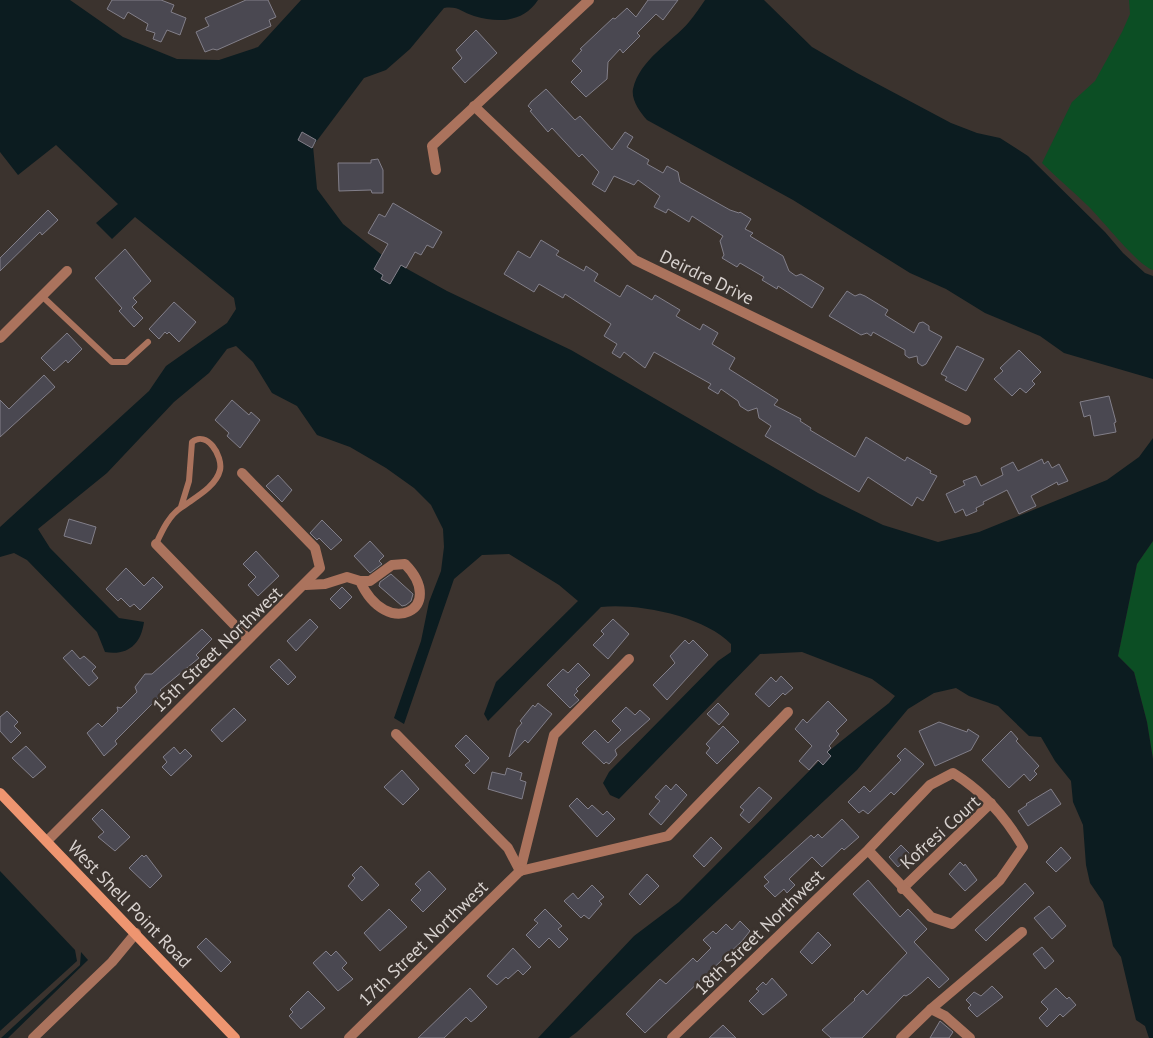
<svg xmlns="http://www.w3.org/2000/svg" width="1153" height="1038" font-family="'PT Sans',sans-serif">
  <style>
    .green { fill: #0c4e24 }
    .water { fill: #0c1c20 }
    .building { fill: #4a4851; stroke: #827f89 }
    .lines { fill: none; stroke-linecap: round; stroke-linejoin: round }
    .lane { stroke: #ab735d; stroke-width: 6 }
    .street { stroke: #ab735d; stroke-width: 10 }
    .secondary { stroke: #ee9570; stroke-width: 10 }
    .labels { text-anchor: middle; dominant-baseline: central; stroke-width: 5; stroke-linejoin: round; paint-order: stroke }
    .street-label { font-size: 18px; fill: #d8d2cf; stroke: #3b332e }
  </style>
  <rect width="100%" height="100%" fill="#3b332e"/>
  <g class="green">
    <path d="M 1129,0 L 1153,0 L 1153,270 C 1137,265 1102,219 1087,205 C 1073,191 1057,178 1042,163 L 1072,102 L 1095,81 L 1122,32 L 1130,14 Z"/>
    <polygon points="1153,541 1153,759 1147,722 1134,672 1118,656 1137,564"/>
  </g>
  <g class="water">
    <path d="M 0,0 L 70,0 L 123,37 L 177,59 L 219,60 L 258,47 L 301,0 L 538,0 C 523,23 498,23 474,16 C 461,12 459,6 444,8 L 410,49 L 386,70 L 364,78 L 313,146 L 317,189 L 343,224 L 382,255 L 447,291 L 571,350 L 818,493 L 883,525 L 938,542 L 979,532 L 1107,480 L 1139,457 L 1153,438 L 1153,541 L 1137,564 L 1118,656 L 1134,672 L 1147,722 L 1153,759 L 1153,1038 L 1149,1038 L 1145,1026 L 1136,1020 L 1121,957 L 1113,946 L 1103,902 L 1090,883 L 1086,865 L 1083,825 L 1073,802 L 1071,781 L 1055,761 L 1041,737 L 1029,736 L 998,706 L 969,696 L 956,688 L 934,693 L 908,709 L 857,770 L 577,1032 L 569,1038 L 538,1038 L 634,936 L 679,902 L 830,750 L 889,703 L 895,696 L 872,679 L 802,652 L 760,654 L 619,799 L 610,795 L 603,783 L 609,772 L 718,661 L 731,652 L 731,644 C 704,616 638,603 601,607 L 488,721 L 484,714 L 496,682 L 578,601 L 559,585 L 509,554 L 482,555 L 454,579 L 404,724 L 394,718 L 421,641 L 429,602 L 441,571 L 444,547 L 443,529 L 431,505 L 414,488 L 386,468 L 350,447 L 317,435 L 297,406 L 272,393 L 253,362 L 236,346 L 227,349 L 209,373 L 174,402 L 107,473 L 38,529 L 50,548 L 119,618 L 144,622 C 141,644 128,656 105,652 L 97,632 L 27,560 L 14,553 L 0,557 L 0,527 L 149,391 L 166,366 L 227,323 L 236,309 L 234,298 L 135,217 L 112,239 L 96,223 L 118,204 L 56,145 L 18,175 L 0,152 Z"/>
    <path d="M 705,0 L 764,0 L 812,47 L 857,73 L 951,123 L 977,133 L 1000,138 L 1028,156 L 1105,232 L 1123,253 L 1145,273 L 1153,276 L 1153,379 L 1064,353 L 1040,336 L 985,313 L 946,289 L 910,273 L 793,200 L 647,120 C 640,112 631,100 633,89 C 640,59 671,43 689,22 C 695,15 700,7 705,0 Z"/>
    <polygon points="0,871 75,950 77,961 0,1031"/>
    <polygon points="81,952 88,960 8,1038 1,1038 80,965"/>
  </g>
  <g class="building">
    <polygon points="112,0 161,0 174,5 171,12 186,18 180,35 167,30 161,42 153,39 155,33 146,30 148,24 128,12 124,19 107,9"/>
    <polygon points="246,0 268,0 276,17 269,20 271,26 217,50 213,49 205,52 196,32 209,26 205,18"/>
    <polygon points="648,0 678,0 663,20 656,14 637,33 640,36 623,53 620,49 608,62 607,79 586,97 571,82 582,71 572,61 582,50 580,49 613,18 615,19 627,8 636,17"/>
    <polygon points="476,30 497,53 465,83 452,68 462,58 456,50"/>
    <polygon points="546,89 575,120 580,116 612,150 625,132 633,137 627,147 649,160 647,164 663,173 667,166 678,172 680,182 730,210 739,213 740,212 751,219 745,229 753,233 750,236 783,256 789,271 796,276 801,274 824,288 812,308 778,286 777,289 762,280 764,277 740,263 737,267 722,258 724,255 720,241 723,236 692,216 689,222 668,209 666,213 654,207 660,196 638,180 634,185 614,176 605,192 592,184 599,172 582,154 579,157 552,128 548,132 530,111 532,110 528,106 531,102"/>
    <polygon points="302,132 316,140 312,148 298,140"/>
    <polygon points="378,159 383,170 383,193 372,193 371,190 339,191 338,163 371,163 371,160"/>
    <polygon points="393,203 442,232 433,248 427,245 421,255 415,252 406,268 401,265 390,284 381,279 383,275 374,269 388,244 368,233 379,214 385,217"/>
    <polygon points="48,210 58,220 42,235 40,232 0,271 0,258"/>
    <polygon points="541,240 559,251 556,255 584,271 586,266 598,274 594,281 620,297 627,285 652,300 655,295 680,310 676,316 700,330 703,324 718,333 712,344 735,358 729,369 778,400 774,405 801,419 800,421 811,428 810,430 855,457 866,437 905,461 907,457 931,471 930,473 937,476 923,501 917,497 912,506 868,477 859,492 765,436 771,426 759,418 757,408 748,411 740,406 738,401 721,389 718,394 708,388 711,384 654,352 645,368 624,352 620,358 612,353 617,344 604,336 611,324 565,294 563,298 539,284 534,292 504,274 518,251 530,258"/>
    <polygon points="125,249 151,281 133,298 137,302 132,307 143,318 134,327 119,311 122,308 95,278"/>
    <polygon points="847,291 855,296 860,294 865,296 888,310 885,315 914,333 919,323 923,322 929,326 929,330 942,337 926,364 922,366 918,363 917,356 909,358 905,355 905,350 873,332 871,336 867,333 861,335 829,316"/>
    <polygon points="174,302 196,322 179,342 169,332 167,334 165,332 159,339 149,329"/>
    <polygon points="67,333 82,349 68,363 66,360 54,371 41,358"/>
    <polygon points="957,346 984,359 966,391 945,380 947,377 941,374"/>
    <polygon points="1019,350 1041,372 1032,381 1035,384 1026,393 1020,388 1012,396 994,379 1003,371 1000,368"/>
    <polygon points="44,375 55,387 0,437 0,400 9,409"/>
    <polygon points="1109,396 1116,422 1114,423 1116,432 1094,436 1090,415 1084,417 1080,402"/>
    <polygon points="232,400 249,415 251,412 260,420 240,448 227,436 229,433 215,420"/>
    <polygon points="1042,459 1044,464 1048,461 1052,468 1059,464 1068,481 1058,485 1057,482 1031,496 1036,506 1019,514 1007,490 983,502 984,504 976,508 977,511 966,516 963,509 955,513 946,494 965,485 963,481 976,476 981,486 1003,475 1001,468 1013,462 1018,471"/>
    <polygon points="278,475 292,490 282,502 266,486"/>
    <polygon points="69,519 96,527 91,544 64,536"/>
    <polygon points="322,520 342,540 331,550 319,538 317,540 310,533"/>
    <polygon points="370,541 384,556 379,561 382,564 370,573 354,556"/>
    <polygon points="256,551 279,576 258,596 248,585 256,577 243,564"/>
    <polygon points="126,568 144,586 153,577 163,587 140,610 134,604 130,607 121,598 118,601 106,589"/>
    <polygon points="391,574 413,594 411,601 406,605 402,606 379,586 380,582"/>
    <polygon points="342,587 352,597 340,609 330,599"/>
    <polygon points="310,619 318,627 296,651 287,641"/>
    <polygon points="613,619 629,634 608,659 593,645 604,634 601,631"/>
    <polygon points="202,629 212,639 196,655 199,658 160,690 163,693 115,741 117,744 104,756 87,733 98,723 102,727 118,711 117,707 121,708 137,692 135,687 145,674 152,674"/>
    <polygon points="685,640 689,644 693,640 708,655 667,700 653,685 675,663 670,656"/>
    <polygon points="72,650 80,659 84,656 96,667 92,671 98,678 89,686 63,658"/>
    <polygon points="279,659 296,677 288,685 270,667"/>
    <polygon points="578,663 590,675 576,689 578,691 574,695 579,700 570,708 547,685 563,669 568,673"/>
    <polygon points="781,676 793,688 785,695 783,693 769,707 755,694 771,677 776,682"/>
    <polygon points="828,701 847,720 836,731 839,734 829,746 831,748 827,752 831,756 823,765 818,760 809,770 799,761 812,746 795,729 803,719 807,723"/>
    <polygon points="538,703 552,714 528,743 525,740 509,757 517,729 522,723 520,721 533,705 535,707"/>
    <polygon points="718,703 729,714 719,725 707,714"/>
    <polygon points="626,707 635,715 640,710 650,719 615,750 617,755 609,764 606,762 604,764 582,743 595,730 608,743 621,730 612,721"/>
    <polygon points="234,708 246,720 222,742 211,730"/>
    <polygon points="7,711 18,722 14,726 21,733 11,743 0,731 0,717"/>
    <polygon points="939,722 967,732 968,729 979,736 971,750 935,766 919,731"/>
    <polygon points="723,726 739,742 717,764 706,753 710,748 706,744"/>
    <polygon points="1011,731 1018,739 1016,741 1039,766 1034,771 1037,774 1030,781 1024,774 1009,788 982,760"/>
    <polygon points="466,735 489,758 474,774 465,765 470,761 455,746"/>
    <polygon points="26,746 46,767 33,778 12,758"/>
    <polygon points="174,747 180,754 185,749 192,756 171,776 162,767 167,762 163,757"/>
    <polygon points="905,748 924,764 894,795 891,792 868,814 863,810 859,813 848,802 864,786 870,792 901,760 897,756"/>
    <polygon points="507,768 522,773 520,780 526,782 522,799 488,789 492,772 505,775"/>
    <polygon points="402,770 419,789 403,805 384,787"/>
    <polygon points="676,784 687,795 661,825 649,814 660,801 655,797 666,785 671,790"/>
    <polygon points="759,787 772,798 749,823 740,815 744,810 740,807"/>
    <polygon points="1051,789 1061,804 1028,826 1018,811 1027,805 1026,804"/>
    <polygon points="577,798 588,809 592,805 603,815 607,811 615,819 597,837 569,806"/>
    <polygon points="102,809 130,837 115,851 98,837 104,832 92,819"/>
    <polygon points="842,819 859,837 844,850 842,848 822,867 812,857 789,879 795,885 787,893 784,889 775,897 764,886 769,882 764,877 811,835 814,838 818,834 822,838"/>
    <polygon points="711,837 722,848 704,867 693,856"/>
    <polygon points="901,845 911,855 898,867 889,857"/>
    <polygon points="1061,847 1071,858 1056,872 1046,862"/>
    <polygon points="142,855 144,857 146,855 162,876 150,888 129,868"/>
    <polygon points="960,862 964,866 965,864 977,880 965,891 949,874"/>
    <polygon points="361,866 379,885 362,901 348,886 355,878 352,875"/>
    <polygon points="429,871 446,889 423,912 411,900 421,890 415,884"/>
    <polygon points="647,874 659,886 640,905 629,894"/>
    <polygon points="868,880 900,917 908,909 927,929 914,942 949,979 939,988 928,977 911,993 906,996 904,995 862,1038 831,1038 822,1030 855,1000 854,999 863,990 867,995 907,953 853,894"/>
    <polygon points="1025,883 1034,893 986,941 975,930"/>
    <polygon points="592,885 604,897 599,901 602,904 589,919 584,915 581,918 564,901 573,893 578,899"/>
    <polygon points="1049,906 1066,926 1052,939 1034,918"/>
    <polygon points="389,909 407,927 380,951 364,933"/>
    <polygon points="545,909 562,926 558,929 568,939 559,948 549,938 539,948 526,935 538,923 534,920"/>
    <polygon points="740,921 750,931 742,941 645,1033 626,1014 660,979 666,984 693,958 697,962 711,948 703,940 713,931 716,934 726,924 732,930"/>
    <polygon points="818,932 831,945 812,964 800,952"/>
    <polygon points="206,938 231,962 221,972 197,947"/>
    <polygon points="1042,947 1054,961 1045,969 1033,954"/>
    <polygon points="513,948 531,967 523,975 518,970 508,979 506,977 497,985 487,976"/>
    <polygon points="326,951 331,956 336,951 347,963 342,968 353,979 338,991 313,963"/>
    <polygon points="772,978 787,995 763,1015 749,1001 759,991 756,989 763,982 766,985"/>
    <polygon points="992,986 1003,997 977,1017 968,1008 971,1005 966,1000 974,992 981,996"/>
    <polygon points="470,988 487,1007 476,1018 471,1022 466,1017 444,1038 418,1038"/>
    <polygon points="1056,988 1067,999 1069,997 1076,1005 1063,1017 1060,1014 1047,1027 1039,1018 1048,1009 1041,1002"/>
    <polygon points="308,991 325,1008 301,1029 289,1016 293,1012 290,1009"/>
    <polygon points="940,1021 953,1032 949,1038 930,1038"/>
    <polygon points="723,1025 736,1038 709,1038"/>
  </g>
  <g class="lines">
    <g class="lane">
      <polyline points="43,297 112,362 126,362 148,342"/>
      <path d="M 156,544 C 162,531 169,515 182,507 C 194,498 216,487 220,470 C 223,456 207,430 192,442 L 189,481 L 181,507"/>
    </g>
    <g class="street">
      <polyline points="474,106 635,260 966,420"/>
      <polyline points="436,170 432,146 589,0"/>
      <polyline points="0,338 67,271"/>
      <polyline points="156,544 248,639"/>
      <path d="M 306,585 L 325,584 L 347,577 L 360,581 L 370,581 L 392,565 L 405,564 C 448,608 387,641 360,581"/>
      <polyline points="396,734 508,848 520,871"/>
      <polyline points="47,841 320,568 315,548 242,473"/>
      <polyline points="520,871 668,836 788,712"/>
      <polyline points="520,871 554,735 629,659"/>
      <polyline points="902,889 991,803"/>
      <polyline points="931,1009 945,1016 970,1038"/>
      <polyline points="33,1038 112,962 136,933"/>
      <polyline points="349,1038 520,871"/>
      <path d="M 672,1038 L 868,850 L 930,785 L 953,773 C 984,792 1005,816 1023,847 L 1000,880 L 952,924 L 931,917 L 868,850"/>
      <polyline points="901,1038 931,1009 1022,932"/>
    </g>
    <polyline class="secondary" points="0,793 235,1038"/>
  </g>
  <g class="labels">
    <g class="street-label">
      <text transform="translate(707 277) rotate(26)">Deirdre Drive</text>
      <text transform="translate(217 649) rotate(-44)">15th Street Northwest</text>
      <text transform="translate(940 832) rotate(-42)">Kofresi Court</text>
      <text transform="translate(130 904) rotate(46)">West Shell Point Road</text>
      <text transform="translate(759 932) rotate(-44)">18th Street Northwest</text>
      <text transform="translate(423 943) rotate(-44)">17th Street Northwest</text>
    </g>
  </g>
</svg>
